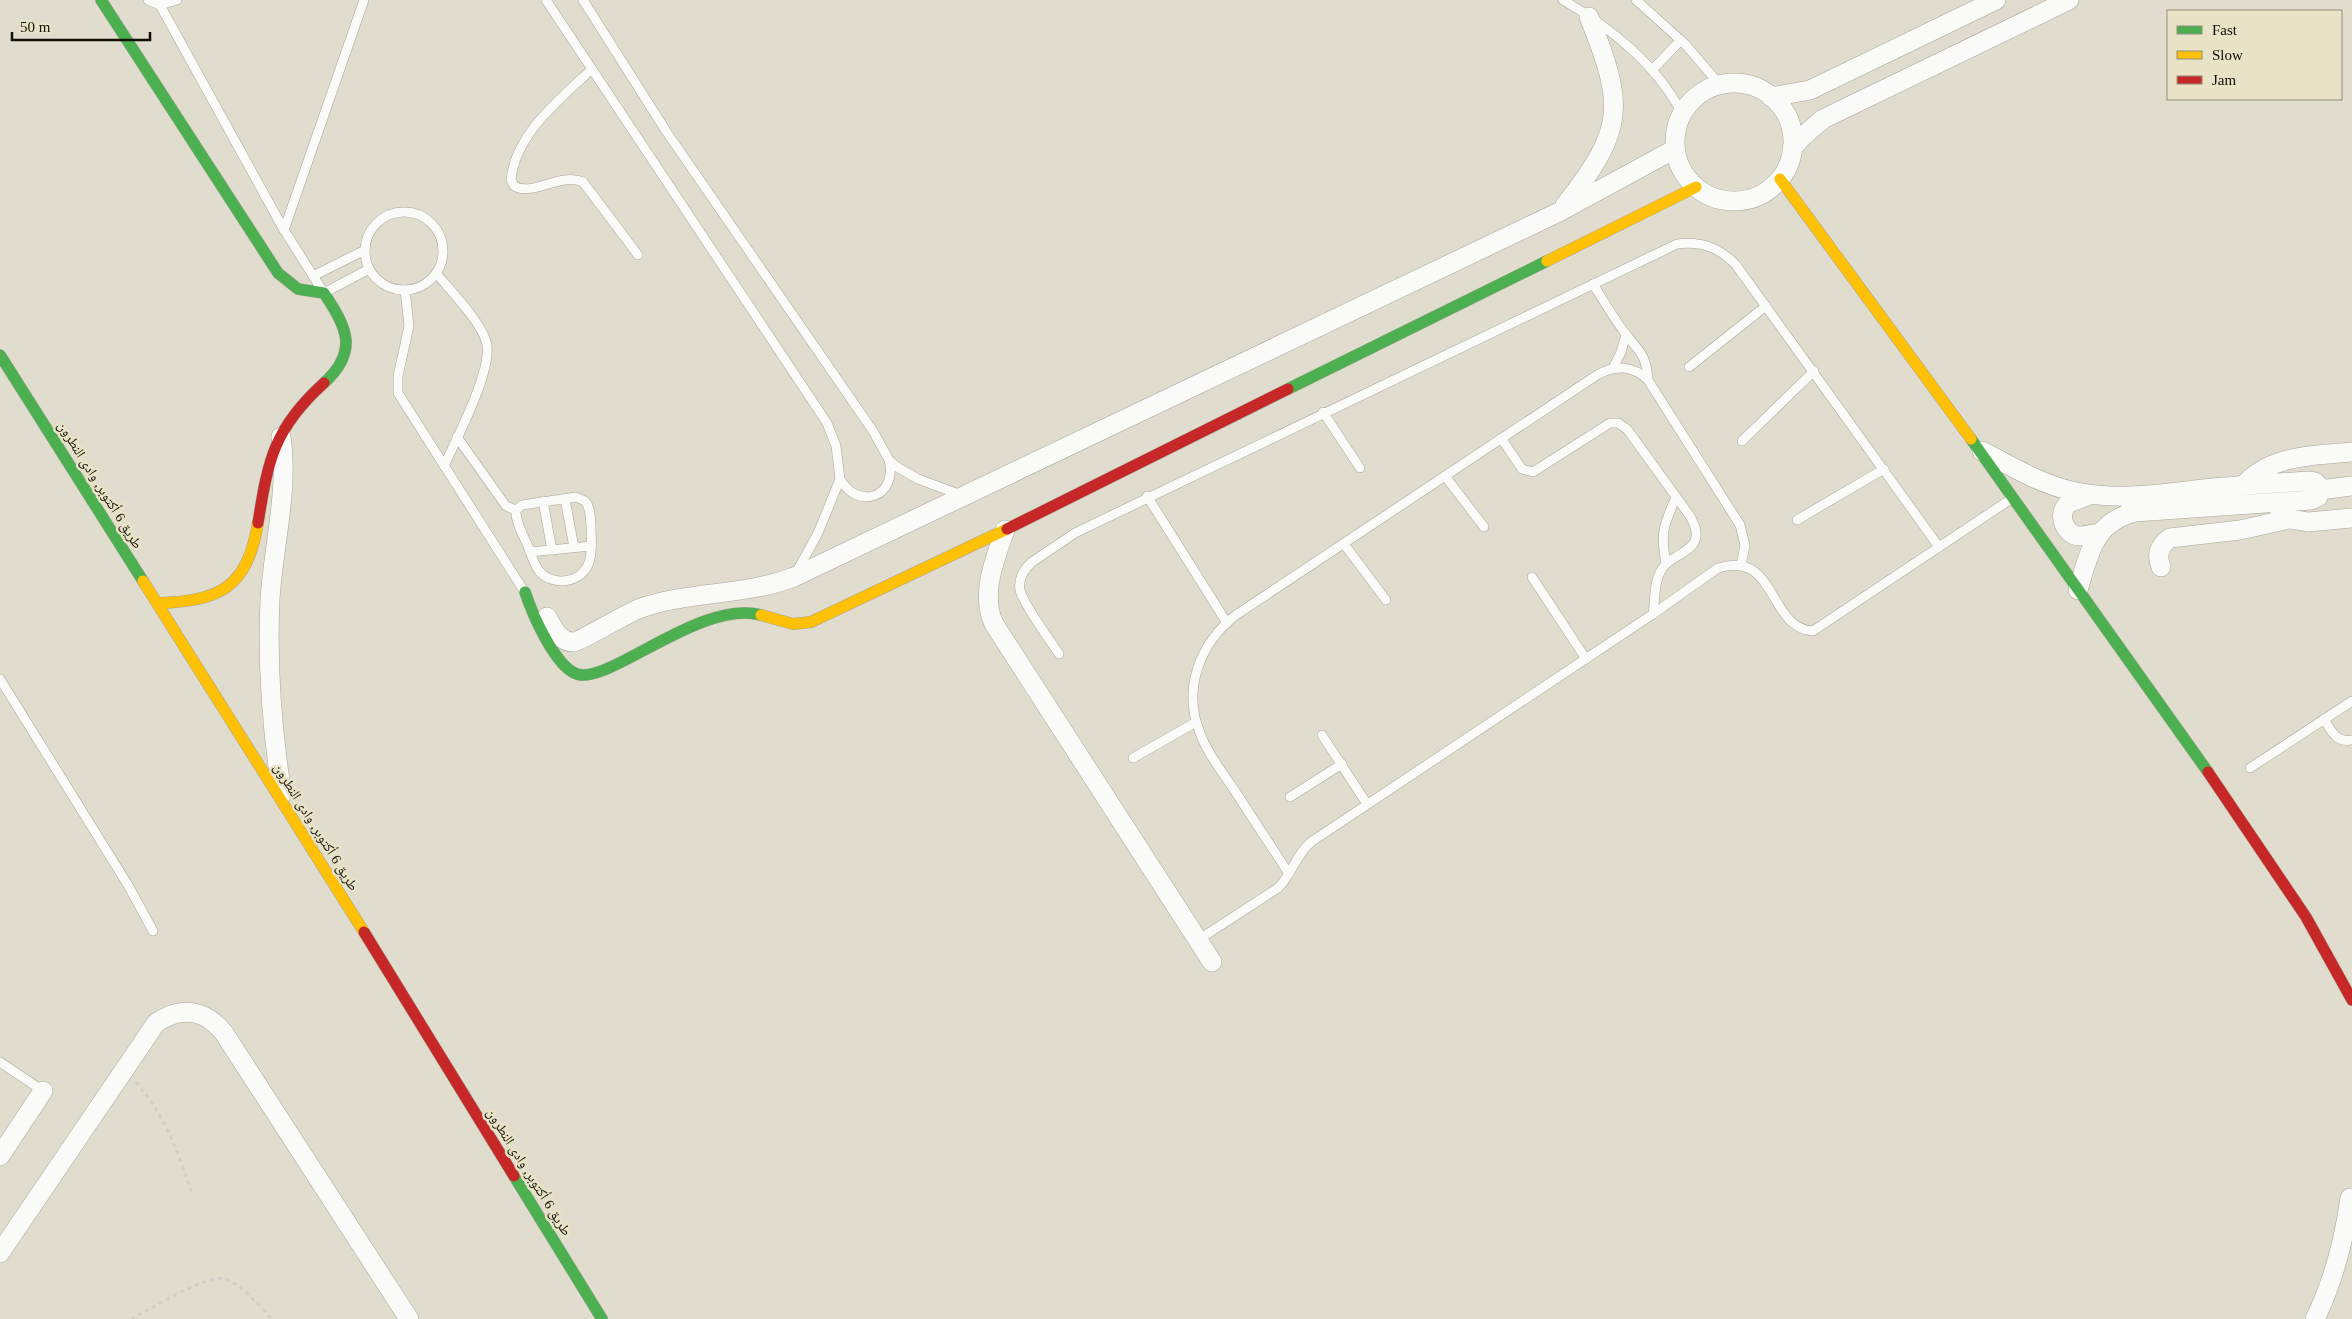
<svg xmlns="http://www.w3.org/2000/svg" width="2352" height="1319" font-family="'Times New Roman','Noto Naskh Arabic',serif">
  <style>
    .lines { fill: none; stroke-linecap: round; stroke-linejoin: round }
    .lane-casing { stroke: #a7a599; stroke-width: 10 }
    .street-casing { stroke: #a7a599; stroke-width: 20 }
    .fast-casing { stroke: #a7a599; stroke-width: 12 }
    .slow-casing { stroke: #a7a599; stroke-width: 12 }
    .jam-casing { stroke: #a7a599; stroke-width: 12 }
    .path { stroke: #cfcfca; stroke-width: 3; stroke-dasharray: 4 4; stroke-linecap: butt }
    .lane { stroke: #fafaf8; stroke-width: 9 }
    .street { stroke: #fafaf8; stroke-width: 19 }
    .fast { stroke: #4caf50; stroke-width: 11 }
    .slow { stroke: #ffc107; stroke-width: 11 }
    .jam { stroke: #c62828; stroke-width: 11 }
    .labels { text-anchor: middle; dominant-baseline: central; stroke-width: 5; stroke-linejoin: round; paint-order: stroke }
    .street-label { font-size: 14px; fill: #110f06; stroke: #e8e2c6 }
  </style>
  <rect width="100%" height="100%" fill="#e0ddce"/>
  <g class="lines">
    <defs>
      <g id="lane">
        <polyline points="148,0 160,5 177,0"/>
        <polyline points="546,0 827,423 836,446 840,479 818,533 796,573"/>
        <polyline points="583,0 666,131 873,431 889,460 897,467 918,479 961,495"/>
        <path d="M 1563,0 C 1612,29 1655,63 1682,113"/>
        <polyline points="1636,0 1685,44 1720,85"/>
        <polyline points="160,5 284,230 324,293 369,269"/>
        <path d="M 592,69 C 561,98 515,134 511,180 L 514,186 C 532,197 560,172 583,182 L 638,255"/>
        <polyline points="1653,69 1681,40"/>
        <circle cx="404" cy="251" r="39"/>
        <polyline points="284,230 364,0"/>
        <path d="M 436,273 C 450,290 480,321 486,341 C 495,366 456,440 444,466"/>
        <polyline points="313,276 365,250"/>
        <path d="M 1593,284 C 1603,300 1613,317 1625,333 C 1639,352 1646,353 1648,380"/>
        <polyline points="405,290 409,326 398,376 398,393 524,591"/>
        <polyline points="1689,367 1766,306"/>
        <polyline points="1613,368 1621,352 1626,335"/>
        <polyline points="1323,412 1360,468"/>
        <polyline points="457,437 506,506 516,510"/>
        <path d="M 1501,438 L 1522,469 L 1533,472 L 1610,423 L 1618,423 L 1627,429 L 1690,516 C 1711,552 1673,551 1662,569 C 1654,580 1655,601 1653,614"/>
        <polyline points="1742,441 1814,371"/>
        <polyline points="1445,476 1484,527"/>
        <path d="M 840,479 C 858,511 898,497 889,460"/>
        <polyline points="1147,496 1227,623"/>
        <path d="M 576,497 L 585,501 C 591,508 590,517 591,526 C 591,538 593,554 588,565 C 579,584 552,586 539,571 C 534,564 531,554 528,546 C 523,535 515,521 516,510 L 522,505 Z"/>
        <polyline points="565,499 574,547"/>
        <polyline points="543,501 552,550"/>
        <polyline points="1797,520 1884,469"/>
        <polyline points="1344,544 1386,600"/>
        <polyline points="530,552 591,546"/>
        <path d="M 1666,563 C 1660,532 1664,525 1676,497"/>
        <polyline points="1532,577 1586,659"/>
        <path d="M 1059,654 C 1050,640 1023,604 1020,590 C 1018,578 1024,569 1032,562 L 1075,533 L 1677,244 C 1701,241 1719,247 1736,265 L 1939,547"/>
        <polyline points="0,679 128,885 153,931"/>
        <path d="M 2324,719 C 2331,731 2336,743 2352,740"/>
        <polyline points="1322,735 1367,804"/>
        <polyline points="1133,758 1196,722"/>
        <polyline points="2250,768 2352,701"/>
        <polyline points="1290,797 1342,764"/>
        <path d="M 1289,874 C 1272,847 1254,821 1237,794 C 1224,774 1208,755 1200,733 C 1182,689 1200,643 1236,615 L 1597,375 C 1616,365 1632,365 1648,380 L 1740,525 L 1745,545 L 1741,565"/>
        <path d="M 1198,940 L 1278,888 C 1292,874 1295,856 1311,842 L 1653,614 L 1718,568 C 1778,550 1767,628 1813,631 L 2011,499"/>
        <polyline points="0,1062 43,1091"/>
      </g>
      <g id="street">
        <circle cx="1734" cy="142" r="59"/>
        <polyline points="1771,97 1810,90 1996,0"/>
        <polyline points="1792,149 1801,138 1823,119 2069,0"/>
        <path d="M 1565,205 C 1625,129 1625,106 1589,17"/>
        <path d="M 281,437 C 289,490 273,547 270,600 C 267,665 272,730 282,794"/>
        <path d="M 1982,451 C 2011,466 2040,484 2072,491 C 2119,502 2166,493 2213,488 C 2245,485 2276,483 2308,481 L 2315,482 L 2320,487 L 2318,497 L 2311,500 L 2135,512 C 2094,522 2089,554 2078,590"/>
        <path d="M 2244,485 C 2272,454 2313,456 2352,452"/>
        <polyline points="2320,490 2352,486"/>
        <path d="M 2090,495 C 2083,498 2073,500 2067,505 C 2057,515 2065,535 2079,536 C 2085,536 2093,534 2099,533"/>
        <polyline points="2279,517 2308,522 2352,518"/>
        <path d="M 1005,530 C 995,559 980,594 994,624 L 1212,962"/>
        <path d="M 2161,567 C 2156,555 2159,545 2170,538 L 2240,530 L 2289,519"/>
        <path d="M 547,617 C 553,627 559,642 573,642 C 579,642 627,613 641,608 C 691,591 744,596 794,577 L 1559,212 L 1675,149"/>
        <polyline points="0,1156 43,1091"/>
        <path d="M 0,1253 L 156,1023 C 181,1006 205,1009 224,1033 L 409,1319"/>
        <path d="M 2315,1319 C 2334,1280 2344,1241 2350,1198"/>
      </g>
      <g id="fast">
        <path d="M 101,0 L 278,273 L 298,289 L 324,293 C 347,328 359,351 324,383"/>
        <polyline points="0,355 143,581"/>
        <polyline points="1288,389 1547,261"/>
        <polyline points="1971,439 2208,772"/>
        <path d="M 525,592 C 532,613 555,667 577,674 C 609,685 700,599 761,615"/>
        <polyline points="514,1176 602,1319"/>
      </g>
      <g id="slow">
        <polyline points="1780,179 1971,439"/>
        <polyline points="1547,261 1696,187"/>
        <polyline points="143,581 364,932"/>
        <path d="M 158,603 C 220,601 247,588 258,523"/>
        <polyline points="761,615 793,624 811,622 1007,529"/>
      </g>
      <g id="jam">
        <path d="M 258,523 C 268,460 274,428 324,383"/>
        <polyline points="1007,529 1288,389"/>
        <polyline points="2208,772 2306,917 2352,1000"/>
        <polyline points="364,932 514,1176"/>
      </g>
    </defs>
    <use href="#lane" class="lane-casing"/>
    <use href="#street" class="street-casing"/>
    <use href="#fast" class="fast-casing"/>
    <use href="#slow" class="slow-casing"/>
    <use href="#jam" class="jam-casing"/>
    <g class="path">
      <path d="M 136,1082 C 164,1115 180,1154 192,1195"/>
      <path d="M 131,1319 C 148,1310 209,1273 225,1279 C 243,1285 259,1306 272,1319"/>
    </g>
    <use href="#lane" class="lane"/>
    <use href="#street" class="street"/>
    <use href="#fast" class="fast"/>
    <use href="#slow" class="slow"/>
    <use href="#jam" class="jam"/>
  </g>
  <g class="labels">
    <g class="street-label">
      <text transform="translate(100 485) rotate(58)">طريق 6 أكتوبر, وادى النطرون</text>
      <text transform="translate(316 827) rotate(58)">طريق 6 أكتوبر, وادى النطرون</text>
      <text transform="translate(529 1172) rotate(58)">طريق 6 أكتوبر, وادى النطرون</text>
    </g>
  </g>
  <rect x="2167" y="10" width="175" height="90" fill="#e8e2c6" stroke="#928e79"/>
  <rect x="2177" y="26" width="25" height="8" fill="#4caf50" stroke="#928e79"/>
  <text x="2212" y="35" font-size="15" fill="#110f06">Fast</text>
  <rect x="2177" y="51" width="25" height="8" fill="#ffc107" stroke="#928e79"/>
  <text x="2212" y="60" font-size="15" fill="#110f06">Slow</text>
  <rect x="2177" y="76" width="25" height="8" fill="#c62828" stroke="#928e79"/>
  <text x="2212" y="85" font-size="15" fill="#110f06">Jam</text>
  <path d="M12 32v8h138v-8" fill="none" stroke="#110f06" stroke-width="2.5"/>
  <text x="20" y="32" font-size="15" fill="#110f06" stroke="#e8e2c6" stroke-width="4" paint-order="stroke">50 m</text>
</svg>
